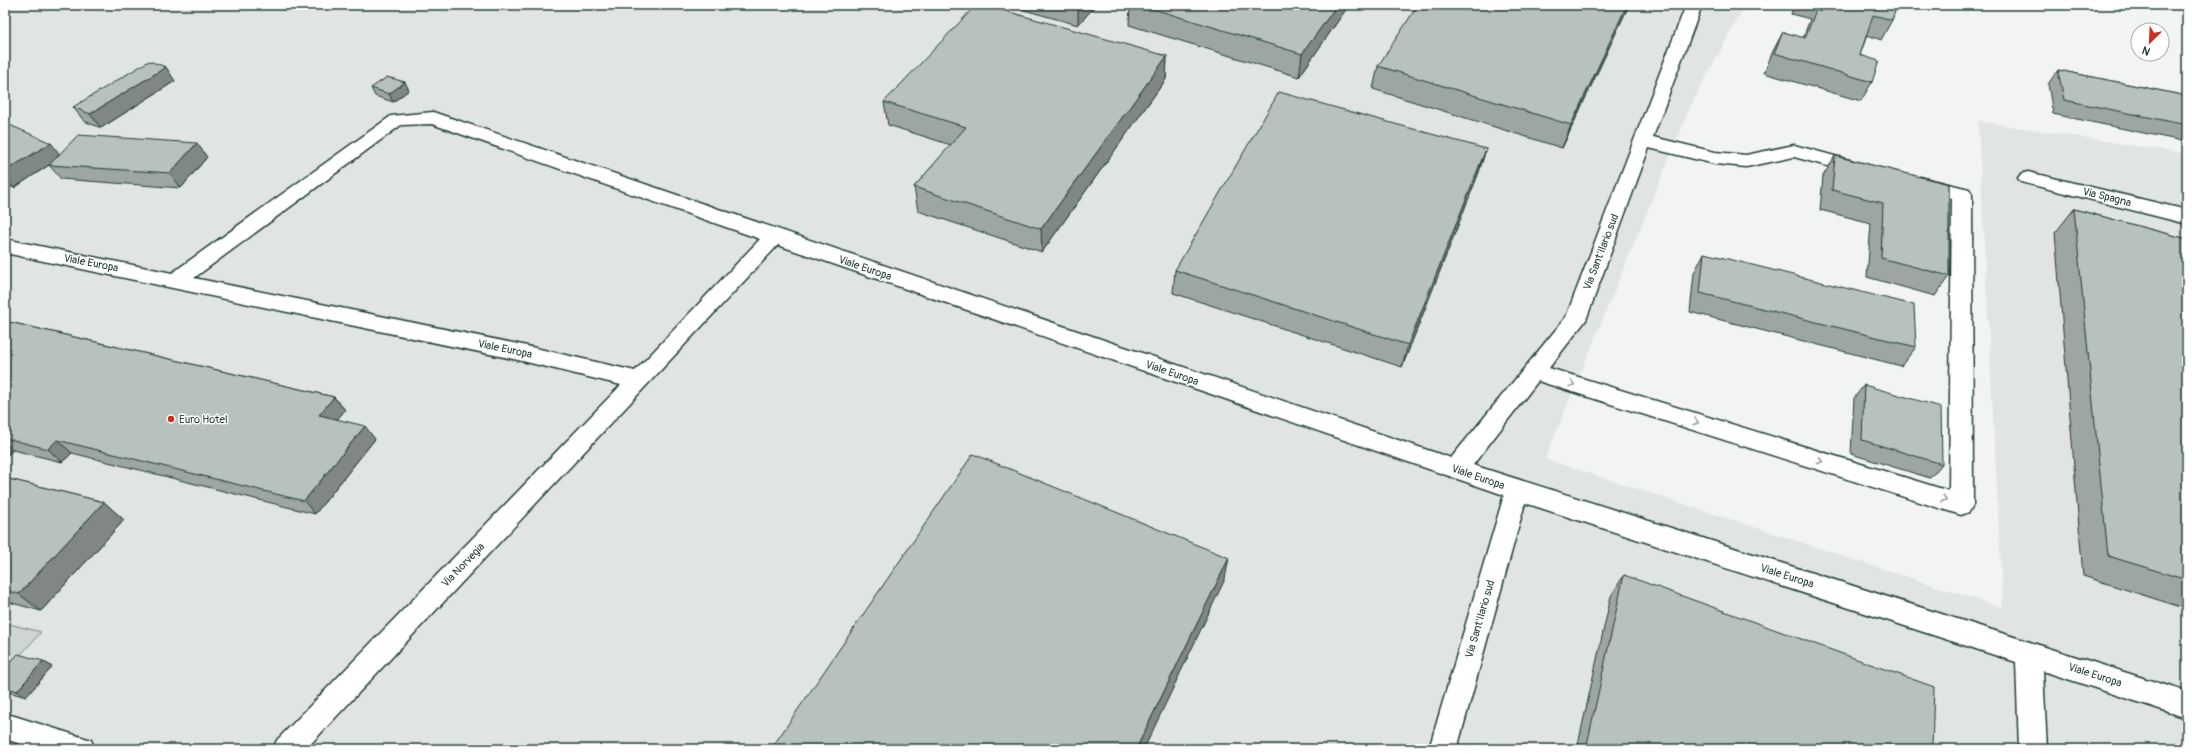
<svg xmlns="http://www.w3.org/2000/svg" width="2192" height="754" font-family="Pangolin,sans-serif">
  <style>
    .built { fill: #e0e4e3 }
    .green { fill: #ced5d3; stroke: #768984 }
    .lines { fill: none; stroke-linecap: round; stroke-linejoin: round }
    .minor-casing { stroke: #1f3d34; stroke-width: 3 }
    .minor { fill: #fff; fill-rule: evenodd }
    .wall { fill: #9da6a3; stroke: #1f3d34 }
    .shaded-wall { fill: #808784; stroke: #1f3d34 }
    .building { fill: #b7c1bd; stroke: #1f3d34 }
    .oneway { stroke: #8f9e9a }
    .poi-dot { fill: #c8321e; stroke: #fff; stroke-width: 1.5 }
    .labels { text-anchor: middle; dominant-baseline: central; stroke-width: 3; stroke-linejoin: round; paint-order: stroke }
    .street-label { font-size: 11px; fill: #1f3d34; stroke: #fff }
    .poi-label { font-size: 11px; fill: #1f3d34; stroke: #fff; text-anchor: start }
  </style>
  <rect width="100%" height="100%" fill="#f2f3f3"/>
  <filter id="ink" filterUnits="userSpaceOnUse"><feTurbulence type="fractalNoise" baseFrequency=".025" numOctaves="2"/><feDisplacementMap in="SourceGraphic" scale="8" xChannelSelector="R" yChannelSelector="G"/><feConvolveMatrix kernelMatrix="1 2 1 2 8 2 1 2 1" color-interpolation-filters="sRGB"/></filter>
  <g filter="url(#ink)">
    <polygon class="built" points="5,5 1745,5 1691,105 1545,459 2003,608 1978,121 2187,154 2187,749 5,749"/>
    <polygon class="green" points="5,623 41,632 5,672"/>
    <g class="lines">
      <defs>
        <g id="minor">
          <path d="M 1686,5 L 1702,5 L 1653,137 L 1715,152 L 1746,155 L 1794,145 L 1868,165 L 1870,169 L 1868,173 L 1861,175 L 1794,157 L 1746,167 L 1715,164 L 1649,148 L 1586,320 L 1549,368 L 1949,491 L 1952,198 L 1913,187 L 1910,183 L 1913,179 L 1920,177 L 1969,189 L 1972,194 L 1973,505 L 1969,512 L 1961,515 L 1538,381 L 1473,465 L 2187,692 L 2187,718 L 2043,671 L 2047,749 L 2019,749 L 2016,662 L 1525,503 L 1457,749 L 1429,749 L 1504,495 L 778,245 L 306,749 L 273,749 L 277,740 L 621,385 L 518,360 L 5,253 L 5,239 L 172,273 L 391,116 L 433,112 L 1451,458 L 1566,317 ZM 432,124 L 760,239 L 635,371 L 518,344 L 194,278 L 401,125 Z"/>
          <polygon points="2028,172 2187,210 2187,224 2021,182 2018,178 2021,174"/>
          <polygon points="11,715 91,740 95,749 37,749 5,739 5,717"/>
        </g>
      </defs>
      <use href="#minor" class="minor-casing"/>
      <use href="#minor" class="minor"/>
    </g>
    <g class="wall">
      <polygon points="1006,5 1096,5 1078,25"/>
      <polygon points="1130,5 1349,5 1299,77 1129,25"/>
      <polygon points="1629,5 1562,148 1373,89 1378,66"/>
      <polygon points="1794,5 1897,5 1892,20 1881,40 1867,35 1860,55 1872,82 1861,101 1764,73 1773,51 1783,32 1803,38 1810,19 1791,14"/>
      <polygon points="1167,56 1166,79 1042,252 918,211 914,187 951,145 888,125 884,102"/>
      <polygon points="2058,70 2187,96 2187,142 2053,114 2048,84"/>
      <polygon points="175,81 101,128 84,121 73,107"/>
      <polygon points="371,88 409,90 393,102 375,96"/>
      <polygon points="5,123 60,154 207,157 181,188 61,179 49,165 14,188 5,184"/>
      <polygon points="1486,149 1479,172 1402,367 1173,293 1175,270"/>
      <polygon points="1835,156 1949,184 1949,276 1935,296 1867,277 1871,223 1820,210 1823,176"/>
      <polygon points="2074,209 2187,239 2187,609 2083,576 2055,233"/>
      <polygon points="1704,253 1916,347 1901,366 1690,312 1694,273"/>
      <polygon points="5,321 334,397 345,410 337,419 375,439 315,514 72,453 62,462 13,450 5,458"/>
      <polygon points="1864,385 1942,464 1930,478 1851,454 1854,398"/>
      <polygon points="5,478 104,502 124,520 41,611 5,601"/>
      <polygon points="1624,575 1932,749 1577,749 1611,596"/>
      <polygon points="43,661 52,667 26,697 5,691 5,668"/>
    </g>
    <g class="shaded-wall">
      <polygon points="1079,5 1096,5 1078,25 1078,6"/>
      <polygon points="1337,5 1349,5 1299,77 1302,54"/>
      <polygon points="1627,5 1629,5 1562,148 1571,125"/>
      <polygon points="1167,56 1166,79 1042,252 1041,229"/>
      <polygon points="166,67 175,81 101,128 90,114"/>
      <polygon points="405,82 409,90 393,102 389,94"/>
      <polygon points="51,143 62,157 49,165 14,188 5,178 5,171"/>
      <polygon points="197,143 207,157 181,188 170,173"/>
      <polygon points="1486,149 1479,172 1402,367 1408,345"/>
      <polygon points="334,397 345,410 330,428 319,415"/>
      <polygon points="365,426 375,439 315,514 304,501"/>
      <polygon points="57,440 72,453 62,462 48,449"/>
      <polygon points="5,443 13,450 5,458"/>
      <polygon points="104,502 124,520 41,611 19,594"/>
      <polygon points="1229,558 1225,579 1144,749 1136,749"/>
      <polygon points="43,661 52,667 26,697 17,691"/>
    </g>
    <g class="building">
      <polygon points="976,5 984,5 1167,56 1041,229 914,187 966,127 884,102"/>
      <polygon points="1140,5 1337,5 1302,54"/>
      <polygon points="1418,5 1627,5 1571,125 1378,66"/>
      <polygon points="1818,5 1897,5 1892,20 1873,15 1860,55 1879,61 1872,82 1774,53 1783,32 1805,38"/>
      <polygon points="149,61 166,67 90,114 73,107"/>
      <polygon points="2058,70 2187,96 2187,125 2064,100"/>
      <polygon points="387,77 405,82 389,94 371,88"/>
      <polygon points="1279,92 1486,149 1408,345 1175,270"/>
      <polygon points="5,123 51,143 5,171"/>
      <polygon points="78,135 197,143 170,173 49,165"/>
      <polygon points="1835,156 1949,184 1949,276 1881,258 1883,203 1832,190"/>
      <polygon points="2074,209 2187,239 2187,580 2108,556"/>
      <polygon points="1704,253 1914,305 1916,347 1700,293"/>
      <polygon points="5,321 334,397 319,415 365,426 304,501 57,440 48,449 5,438"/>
      <polygon points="1864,385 1941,407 1942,464 1862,440"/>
      <polygon points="973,454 1229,558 1136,749 771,749"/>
      <polygon points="5,478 104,502 19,594 5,590"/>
      <polygon points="1624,575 1934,687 1932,749 1586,749"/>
      <polygon points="18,654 43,661 17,691 5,687 5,668"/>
    </g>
    <defs><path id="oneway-chevron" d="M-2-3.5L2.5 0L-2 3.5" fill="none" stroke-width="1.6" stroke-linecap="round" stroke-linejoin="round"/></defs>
    <g class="oneway">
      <use href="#oneway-chevron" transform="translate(1572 384) rotate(17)"/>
      <use href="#oneway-chevron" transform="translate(1696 422) rotate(17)"/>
      <use href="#oneway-chevron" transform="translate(1820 461) rotate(17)"/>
      <use href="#oneway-chevron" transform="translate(1944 499) rotate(17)"/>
    </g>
  </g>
  <circle class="poi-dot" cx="171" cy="419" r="4"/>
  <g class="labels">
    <g class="street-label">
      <text transform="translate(2107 197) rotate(14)">Via Spagna</text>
      <text transform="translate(1601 252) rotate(-69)">Via Sant'Ilario sud</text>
      <text transform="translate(91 263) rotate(11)">Viale Europa</text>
      <text transform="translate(865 268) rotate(19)">Viale Europa</text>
      <text transform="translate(505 349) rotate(12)">Viale Europa</text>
      <text transform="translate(1172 373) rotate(19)">Viale Europa</text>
      <text transform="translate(1478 477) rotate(19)">Viale Europa</text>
      <text transform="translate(463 565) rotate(-46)">Via Norvegia</text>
      <text transform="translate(1787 576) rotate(18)">Viale Europa</text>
      <text transform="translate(1480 619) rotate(-74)">Via Sant'Ilario sud</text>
      <text transform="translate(2095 675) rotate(18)">Viale Europa</text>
    </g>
    <g class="poi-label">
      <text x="179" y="419">Euro Hotel</text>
    </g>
  </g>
  <rect width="2192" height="754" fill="none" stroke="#fff" stroke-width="20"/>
  <rect x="10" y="10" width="2172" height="734" fill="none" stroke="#1f3d34" stroke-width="1.5" filter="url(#ink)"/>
  <g transform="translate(2150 42) rotate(204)"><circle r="19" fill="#ffffff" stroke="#a5b1ae"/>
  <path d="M0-3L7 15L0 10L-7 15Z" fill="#c8321e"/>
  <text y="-6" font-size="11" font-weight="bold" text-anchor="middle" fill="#1f3d34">N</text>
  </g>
</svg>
